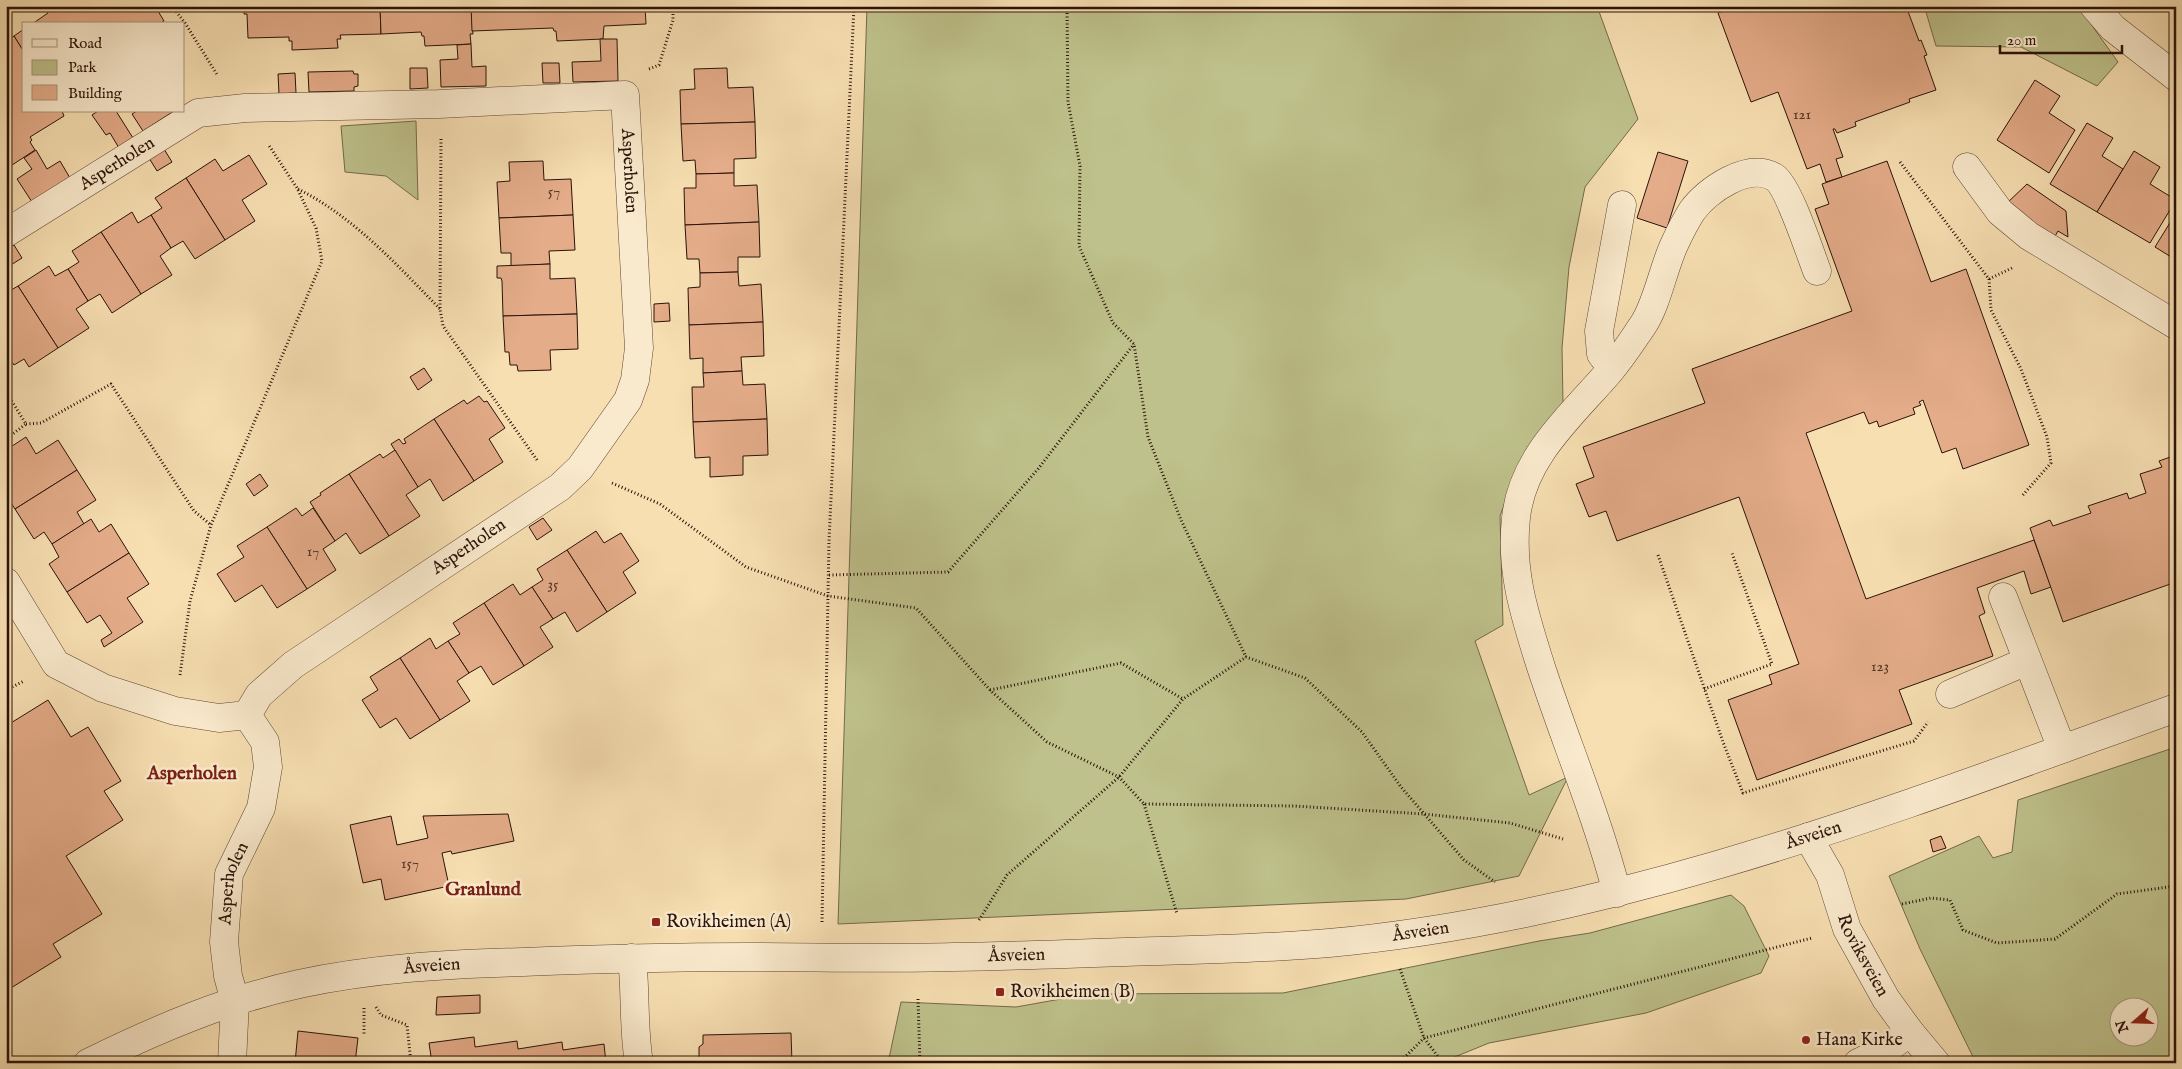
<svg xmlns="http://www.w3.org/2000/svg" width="2182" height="1069" font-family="'IM FELL English',serif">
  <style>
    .green { fill: #bec18b; stroke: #746a4a; fill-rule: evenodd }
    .building { fill: #e4ac89; stroke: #2b1209 }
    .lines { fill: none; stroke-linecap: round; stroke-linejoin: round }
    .minor-casing { stroke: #5e4533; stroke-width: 29 }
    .path { stroke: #2b1209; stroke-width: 3; stroke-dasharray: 1 2.5; stroke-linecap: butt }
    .minor { stroke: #faeacd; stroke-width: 28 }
    .poi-dot { fill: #8f2418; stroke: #faeacd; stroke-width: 2 }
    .labels { text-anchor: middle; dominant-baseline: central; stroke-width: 5; stroke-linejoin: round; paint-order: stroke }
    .number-label { font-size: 15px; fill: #593829 }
    .street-label { font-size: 18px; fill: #2b1209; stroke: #faeacd }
    .poi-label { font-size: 18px; fill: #2b1209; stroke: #faeacd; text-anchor: start }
    .neighbourhood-label { font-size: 19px; font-weight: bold; fill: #7a1f14; stroke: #faeacd }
  </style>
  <rect width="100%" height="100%" fill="#f7dfb2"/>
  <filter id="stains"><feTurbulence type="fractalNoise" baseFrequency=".004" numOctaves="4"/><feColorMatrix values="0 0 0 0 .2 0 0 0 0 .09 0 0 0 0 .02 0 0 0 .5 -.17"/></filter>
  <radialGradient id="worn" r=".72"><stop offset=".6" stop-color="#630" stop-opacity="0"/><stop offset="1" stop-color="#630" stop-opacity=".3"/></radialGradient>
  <g class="green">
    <polygon points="867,6 1597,6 1638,119 1585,187 1569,267 1562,348 1563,403 1521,459 1500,516 1503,625 1475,641 1529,795 1568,777 1519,876 1406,899 838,924"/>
    <polygon points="1920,6 2078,6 2118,62 2097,86 2021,47 1936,46 1926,12"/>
    <polygon points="416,121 418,200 386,176 345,172 341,126"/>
    <path d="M 2176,747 L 2176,1063 L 1976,1063 L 1920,949 L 1889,876 L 1979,836 L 1993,858 L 2012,852 L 2018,800 ZM 2150,1006 L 2150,1036 L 2120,1036 L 2120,1006 Z"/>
    <polygon points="1731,895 1744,906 1769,956 1761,973 1646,1013 1489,1043 1440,1063 888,1063 901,1002 1016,1007 1089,994 1283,993 1539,941 1590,933"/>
  </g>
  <g class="building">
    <polygon points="44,6 155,6 164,21 162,22 163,24 32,24 48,13"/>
    <polygon points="244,6 380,6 381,34 340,35 341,39 337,39 338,48 292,50 292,41 289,41 289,37 248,38 247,14 244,14"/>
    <polygon points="380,6 471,6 473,34 470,34 471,44 425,46 424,36 422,36 421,32 381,34"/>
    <polygon points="471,6 645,6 646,24 604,26 603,39 557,41 556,31 554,31 553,28 472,31"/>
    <polygon points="1738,6 1844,6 1845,10 1857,6 1906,6 1919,41 1921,40 1927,55 1924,56 1936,90 1909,99 1910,102 1855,122 1856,126 1837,133 1835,129 1833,129 1843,157 1836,159 1842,177 1826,182 1820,164 1807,169 1778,92 1751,102 1718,13"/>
    <polygon points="24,29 24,52 14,36"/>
    <polygon points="14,36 24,52 24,111 62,111 64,116 30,137 32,140 30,142 35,150 6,169 6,41"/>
    <polygon points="600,39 617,39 618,81 573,82 572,62 601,61"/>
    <polygon points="471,44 472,67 486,66 486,86 441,87 440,60 458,59 457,45"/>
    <polygon points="542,63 559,63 560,83 543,83"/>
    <polygon points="410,68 427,68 428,88 410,89"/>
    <polygon points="727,68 728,88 753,87 755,122 681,124 680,90 695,89 694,69"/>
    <polygon points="353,71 354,74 358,74 358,86 354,87 354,91 309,92 308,72"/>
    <polygon points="295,73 296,93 279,94 278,74"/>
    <polygon points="2035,80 2060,96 2049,113 2075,130 2049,173 1997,140"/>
    <polygon points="98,111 116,111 133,138 119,148 110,133 106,135 92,115"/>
    <polygon points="137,111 174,111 143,131 132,114"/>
    <polygon points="755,122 756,158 734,159 734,173 696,174 695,160 683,161 681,124"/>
    <polygon points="2087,123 2113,138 2102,156 2123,169 2097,212 2050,184"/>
    <polygon points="164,149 172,162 157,171 149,158"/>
    <polygon points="36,150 47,169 60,161 70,178 32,202 17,179 32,169 24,158"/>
    <polygon points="2134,151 2160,167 2150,184 2176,200 2150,243 2097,212"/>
    <polygon points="1658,152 1688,161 1667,228 1637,218"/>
    <polygon points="249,155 267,184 242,200 255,221 225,240 186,178 215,159 223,171"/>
    <polygon points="543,161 544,180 571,179 573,215 499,218 497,182 510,181 509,162"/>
    <polygon points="1887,161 1931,282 1966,269 2029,445 1963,469 1956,448 1942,453 1923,400 1919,402 1921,405 1913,408 1915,414 1879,427 1877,421 1869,424 1864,412 1806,433 1866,599 2034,540 2051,587 2031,594 2024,571 1977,588 1985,613 1979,616 1993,656 1899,690 1912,724 1757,780 1728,700 1772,684 1769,675 1799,664 1739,497 1617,541 1606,511 1589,517 1576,484 1594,477 1583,447 1705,403 1692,369 1852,311 1815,209 1829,204 1822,184"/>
    <polygon points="734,173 734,186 757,185 759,222 685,225 684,188 696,188 696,174"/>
    <polygon points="186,178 225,240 195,259 183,241 171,248 151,215 162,208 155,198"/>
    <polygon points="2027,184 2066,211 2068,237 2058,231 2054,238 2006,204"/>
    <polygon points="132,212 138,223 151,215 171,248 160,256 172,275 141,294 101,232"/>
    <polygon points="2176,213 2176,260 2155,247"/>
    <polygon points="573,215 575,250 549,251 550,264 511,266 511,253 501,253 499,218"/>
    <polygon points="759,222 760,257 738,257 738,272 700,273 699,259 687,259 685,225"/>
    <polygon points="101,232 141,294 112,313 100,294 88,301 68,269 79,262 72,251"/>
    <polygon points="14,245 22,258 6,268 6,250"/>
    <polygon points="550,264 550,279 575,278 577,314 503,316 502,281 501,278 497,278 497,266"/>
    <polygon points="49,266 55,276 68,269 88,301 76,309 89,328 58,348 18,286"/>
    <polygon points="738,272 739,286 761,284 763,322 689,325 688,288 700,287 700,273"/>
    <polygon points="18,286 58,348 29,367 24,359 14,365 6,353 6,293"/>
    <polygon points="669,303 670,321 654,322 654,304"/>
    <polygon points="577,314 578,349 550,350 551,370 518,371 517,365 510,365 509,352 505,352 503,316"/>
    <polygon points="763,322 764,356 741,357 742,371 703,373 703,358 690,359 689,325"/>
    <polygon points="424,368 432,380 418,390 410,377"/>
    <polygon points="742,371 743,385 765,384 767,419 693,422 692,387 704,387 703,373"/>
    <polygon points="479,396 484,402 487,401 505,428 489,439 503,462 474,481 434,419 464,400 467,404"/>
    <polygon points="434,419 474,481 443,501 430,479 418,487 391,444 399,439 403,444 406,443 404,439"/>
    <polygon points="767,419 768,455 743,456 743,475 710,477 710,457 695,458 693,422"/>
    <polygon points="26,437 36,454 58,440 77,470 15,509 6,495 6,473 9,471 6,468 6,450"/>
    <polygon points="395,450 418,487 406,495 420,516 389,536 349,474 380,454 383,458"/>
    <polygon points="2176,455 2176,582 2063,622 2030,528 2050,520 2053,526 2091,513 2088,506 2127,493 2129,499 2146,493 2140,474 2162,467 2159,461"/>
    <polygon points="77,470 96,500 77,512 84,524 52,544 44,532 34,539 15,509"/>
    <polygon points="260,474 268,486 254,496 246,484"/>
    <polygon points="349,474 389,536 360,554 346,533 335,541 310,502 321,495 320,493"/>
    <polygon points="296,508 302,516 313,508 335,541 323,549 336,570 307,589 267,527"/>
    <polygon points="543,518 552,530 537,540 529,527"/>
    <polygon points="91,519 99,532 111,524 129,553 67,592 49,564 59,557 52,544"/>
    <polygon points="267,527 307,589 277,608 262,585 235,602 217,574 244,557 237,546"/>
    <polygon points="596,531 604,543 621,533 639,561 623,572 636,593 607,612 567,550"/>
    <polygon points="567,550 607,612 577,632 565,612 553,619 532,587 543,580 537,569"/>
    <polygon points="129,553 149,584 127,598 143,622 104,647 101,640 112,633 100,615 87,623 67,592"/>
    <polygon points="513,584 520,595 532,587 553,619 540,627 553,647 524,666 484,603"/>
    <polygon points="484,603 524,666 493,685 481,666 469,673 448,641 460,634 453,623"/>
    <polygon points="430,638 436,649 448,641 469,673 457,681 470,701 440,720 400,658"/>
    <polygon points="400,658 440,720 410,739 396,718 380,728 362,700 378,690 370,677"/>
    <polygon points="48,700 71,737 88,727 121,781 104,791 123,820 66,856 102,914 53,944 61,957 6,991 6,726"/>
    <polygon points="508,814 514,841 452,854 451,851 442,853 449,886 385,900 381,879 363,883 350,825 391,816 397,845 428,838 423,816"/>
    <polygon points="1941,836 1946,848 1933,852 1930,840"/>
    <polygon points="480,995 480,1013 436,1015 437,997"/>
    <polygon points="298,1031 358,1038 355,1063 295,1063"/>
    <polygon points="791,1033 792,1063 699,1063 699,1047 703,1044 703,1035"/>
    <polygon points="474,1037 475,1047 517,1041 518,1049 562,1042 563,1050 604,1044 606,1063 432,1063 429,1043"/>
  </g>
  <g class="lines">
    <defs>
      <g id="minor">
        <polyline points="2094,6 2113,28 2176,77"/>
        <polyline points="1967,167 2000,212 2029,236 2176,325"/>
        <path id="s1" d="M 6,233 L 198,113 L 245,108 L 439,104 L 625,95 L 639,348 L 635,380 L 628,400 L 580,468 L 560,487 L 293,665 L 259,695 L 247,715 L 219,718 L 175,711 L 103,688 L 56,664 L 6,582"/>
        <polyline points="1612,368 1601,354 1599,331 1622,205"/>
        <polyline points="2003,597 2062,749"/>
        <polyline points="1950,694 2027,661"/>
        <path id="s2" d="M 1808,837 L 1830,875 L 1847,929 L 1886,999 L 1910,1032 L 1936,1063"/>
        <path d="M 1617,893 C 1597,816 1566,743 1541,667 C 1525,616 1510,572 1516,518 C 1522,457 1572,415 1609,372 C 1622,357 1632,341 1643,325 C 1657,304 1663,269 1674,245 C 1679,234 1685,222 1692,211 C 1707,190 1748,162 1774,177 C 1788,185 1810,253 1817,271"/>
        <path d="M 632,958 C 636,993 633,1028 639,1063"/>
        <path id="s3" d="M 88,1063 C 155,1030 225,1000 299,984 C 373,968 448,964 523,962 C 598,959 673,957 749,957 C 817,957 885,959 953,957 C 1010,956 1068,954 1125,952 C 1193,950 1261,949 1329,943 C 1622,916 1900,807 2176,708"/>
        <path id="s4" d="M 232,1063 L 235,1001 L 228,976 L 224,942 L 229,874 L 261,808 L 268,767 L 265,742 L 247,715"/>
        <polyline points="1858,1063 1890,1047 1910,1032"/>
      </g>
    </defs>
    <use href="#minor" class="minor-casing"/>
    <g class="path">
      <polyline points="172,6 185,23 218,76"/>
      <polyline points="1067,6 1068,102 1080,166 1079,246 1113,323 1134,344 1148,437 1181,520 1246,657"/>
      <polyline points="649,69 659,65 673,20 673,6"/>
      <polyline points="441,139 440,309 443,326 537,460"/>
      <polyline points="1900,162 1989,279 1991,310 2021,369 2047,437 2051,463 2022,496"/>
      <path d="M 298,189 C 354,217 397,265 440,309"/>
      <polyline points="1989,279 2012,268"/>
      <polyline points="6,392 26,424 6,439"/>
      <polyline points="26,424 41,423 111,384 194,511 211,525"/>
      <polyline points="612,483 660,504 746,567 828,596 916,608 990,690 1047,742 1119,777 1144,804 1294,806 1424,814 1510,823 1563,839"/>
      <polyline points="1658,555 1723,742 1743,793 1914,741 1928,722"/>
      <polyline points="829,575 948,572 1038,469 1134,344"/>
      <polyline points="180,675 190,601 211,525 322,261 316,228 297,188 268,144"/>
      <polyline points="1704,689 1772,664 1732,553"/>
      <polyline points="6,690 24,681"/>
      <polyline points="990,690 1121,663 1183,699"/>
      <polyline points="1144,804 1177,914"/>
      <polyline points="1902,904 1931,898 1950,900 1963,930 1997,943 2055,939 2117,894 2176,886"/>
      <polyline points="979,920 1007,875 1119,777 1183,699 1246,657 1305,678 1362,732 1401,787 1464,860 1495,882"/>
      <polyline points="822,922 829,541 854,6"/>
      <polyline points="1400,969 1424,1038 1443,1063"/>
      <polyline points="918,999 920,1063"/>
      <polyline points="376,1007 381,1015 407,1025 411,1063"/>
      <polyline points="364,1008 364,1035"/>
      <polyline points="1314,1063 1336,1061 1341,1063"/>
      <polyline points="1399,1063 1424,1038 1812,938"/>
    </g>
    <use href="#minor" class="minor"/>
  </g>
  <g class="poi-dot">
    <rect x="651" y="917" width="10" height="10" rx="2.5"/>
    <rect x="995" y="987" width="10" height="10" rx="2.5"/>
    <circle cx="1806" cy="1040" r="5"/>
  </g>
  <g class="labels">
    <g class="number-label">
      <text x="1802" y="114">121</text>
      <text x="554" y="191">57</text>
      <text x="313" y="551">17</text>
      <text x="553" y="584">35</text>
      <text x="1880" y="666">123</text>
      <text x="410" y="863">157</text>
    </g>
    <g class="street-label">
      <text stroke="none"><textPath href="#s1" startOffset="131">Asperholen</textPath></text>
      <text stroke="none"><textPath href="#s1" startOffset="730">Asperholen</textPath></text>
      <text transform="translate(469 547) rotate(-34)">Asperholen</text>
      <text stroke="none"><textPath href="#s3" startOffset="1755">Åsveien</textPath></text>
      <text stroke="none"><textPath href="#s4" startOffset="182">Asperholen</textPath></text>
      <text stroke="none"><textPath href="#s3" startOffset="1350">Åsveien</textPath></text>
      <text stroke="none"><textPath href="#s2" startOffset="131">Roviksveien</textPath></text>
      <text stroke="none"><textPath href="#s3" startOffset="945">Åsveien</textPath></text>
      <text stroke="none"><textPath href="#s3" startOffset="360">Åsveien</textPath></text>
    </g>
    <g class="poi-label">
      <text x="666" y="922">Rovikheimen (A)</text>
      <text x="1010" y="992">Rovikheimen (B)</text>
      <text x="1816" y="1040">Hana Kirke</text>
    </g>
    <g class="neighbourhood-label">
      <text x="192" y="774">Asperholen</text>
      <text x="483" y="890">Granlund</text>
    </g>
  </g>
  <rect width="2182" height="1069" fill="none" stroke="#f7dfb2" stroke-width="25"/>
  <rect x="8" y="8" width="2167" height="1054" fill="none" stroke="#2b1209" stroke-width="2.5"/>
  <rect x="12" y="12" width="2157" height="1044" fill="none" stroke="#2b1209"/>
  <rect x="22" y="22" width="162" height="90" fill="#faeacd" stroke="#a7947f"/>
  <rect x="32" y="39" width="25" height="8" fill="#faeacd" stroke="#a7947f"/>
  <text x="68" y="48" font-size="15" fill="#2b1209">Road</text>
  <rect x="32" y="60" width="25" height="15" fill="#bec18b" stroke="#a7947f"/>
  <text x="68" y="72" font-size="15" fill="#2b1209">Park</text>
  <rect x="32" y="85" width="25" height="15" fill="#e4ac89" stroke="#a7947f"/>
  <text x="68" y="98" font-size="15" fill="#2b1209">Building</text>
  <g transform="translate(2134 1022) rotate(250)"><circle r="24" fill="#faeacd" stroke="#a7947f"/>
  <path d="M0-4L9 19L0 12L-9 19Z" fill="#8f2418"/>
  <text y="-8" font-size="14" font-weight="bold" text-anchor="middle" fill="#2b1209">N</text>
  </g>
  <path d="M2000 45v8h122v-8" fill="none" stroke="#2b1209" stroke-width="2.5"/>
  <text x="2007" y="45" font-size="15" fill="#2b1209" stroke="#faeacd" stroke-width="4" paint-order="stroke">20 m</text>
  <rect width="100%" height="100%" filter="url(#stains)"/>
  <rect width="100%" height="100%" fill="url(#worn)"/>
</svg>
